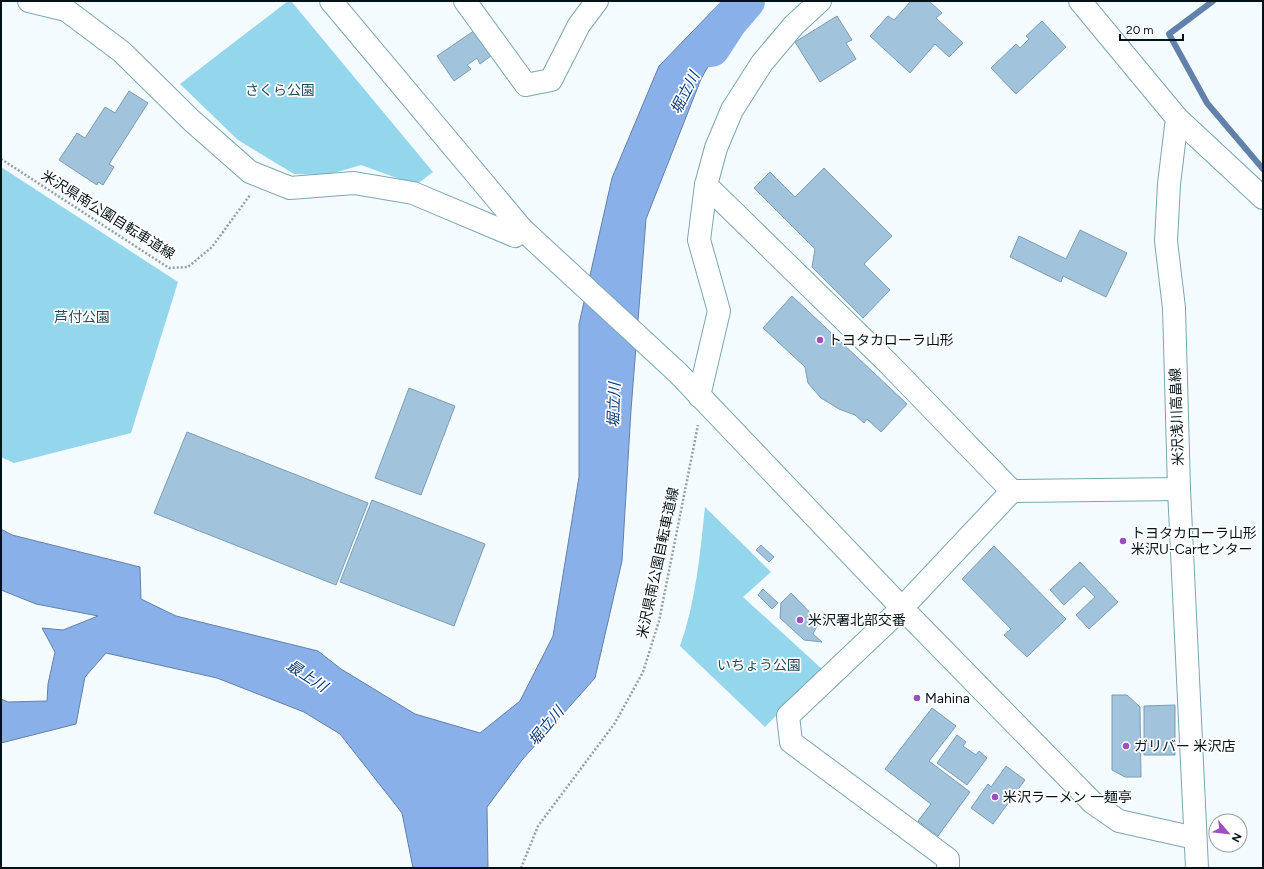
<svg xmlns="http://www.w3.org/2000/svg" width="1264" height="869" font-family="Figtree,'Noto Sans JP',sans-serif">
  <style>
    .green { fill: #94d6ec }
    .water { fill: #8ab0e9; stroke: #6281aa }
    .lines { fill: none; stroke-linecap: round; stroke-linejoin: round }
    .stream { stroke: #6281aa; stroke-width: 6 }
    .river { stroke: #8ab0e9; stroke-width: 38 }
    .building { fill: #a1c3db; stroke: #7c9db4 }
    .minor-casing { stroke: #7ca6b4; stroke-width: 24 }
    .tertiary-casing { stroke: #7ca6b4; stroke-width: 24 }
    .secondary-casing { stroke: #7ca6b4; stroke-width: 24 }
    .path { stroke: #95a0a4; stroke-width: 2.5; stroke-dasharray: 2 2; stroke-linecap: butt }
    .minor { stroke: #fff; stroke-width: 22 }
    .tertiary { stroke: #fff; stroke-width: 22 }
    .secondary { stroke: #fff; stroke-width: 22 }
    .poi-dot { fill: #9d4ebf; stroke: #fff; stroke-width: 1.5 }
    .labels { text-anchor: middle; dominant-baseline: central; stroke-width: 3.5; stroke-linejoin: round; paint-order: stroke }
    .park-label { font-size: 14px; fill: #234b57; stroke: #fff }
    .street-label { font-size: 14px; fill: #031217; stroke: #fff }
    .poi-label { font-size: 14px; fill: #031217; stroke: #fff; text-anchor: start }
    .water-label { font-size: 15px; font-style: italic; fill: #09397b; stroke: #fff }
  </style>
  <rect width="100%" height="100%" fill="#f3fbff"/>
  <g class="green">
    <polygon points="288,1 291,1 433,172 416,185 361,165 327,175 294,174 238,140 180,84"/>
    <polygon points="1,167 178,282 131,433 14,463 1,457"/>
    <path d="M 705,507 L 771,572 L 743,597 L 822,669 L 765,727 L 680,646 C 696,601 700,554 705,507 Z"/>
  </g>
  <polygon class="water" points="722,1 745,1 701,79 646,219 631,410 622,561 595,678 522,760 487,807 488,868 413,868 402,813 340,734 304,712 217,678 106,653 85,677 76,724 1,743 1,699 8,702 47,701 48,684 55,652 42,628 63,630 98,616 36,604 1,590 1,529 12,535 140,567 141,599 176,616 318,651 341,669 415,714 480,733 520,701 553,636 579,477 579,324 612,178 659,66"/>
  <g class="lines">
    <polyline class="stream" points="1213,1 1169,34 1207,103 1263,169"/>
    <polyline class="river" points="711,48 728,22 746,1"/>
  </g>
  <g class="building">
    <polygon points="911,1 929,1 942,13 936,18 963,43 949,57 935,44 910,73 870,36 888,16 894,20"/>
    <polygon points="837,16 852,40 846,43 856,59 820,82 795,42"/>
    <polygon points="1042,21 1066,47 1016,94 991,68 1016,44 1020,48 1029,39 1026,36"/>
    <polygon points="478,28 495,53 480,64 477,58 467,65 471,69 454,81 437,56"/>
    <polygon points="129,91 148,103 109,164 114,167 103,185 98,182 97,185 59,160 77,133 85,138 105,107 115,113"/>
    <polygon points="824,168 892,236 864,264 890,290 863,318 812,267 815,249 754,188 770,172 795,197"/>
    <polygon points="1080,230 1127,253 1106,297 1063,276 1061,282 1010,257 1019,236 1066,259"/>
    <polygon points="792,296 907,404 881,432 867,419 864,423 855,415 839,409 821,398 808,383 805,367 763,328"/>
    <polygon points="409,388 455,406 421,495 375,478"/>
    <polygon points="187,432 368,503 336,585 154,513"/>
    <polygon points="372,500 485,544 454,626 340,582"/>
    <polygon points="761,545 774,557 769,562 756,550"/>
    <polygon points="994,546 1066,619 1027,657 1004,635 1011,629 962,579"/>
    <polygon points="1080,562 1118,602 1089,629 1076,615 1095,597 1084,586 1064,605 1050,590"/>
    <polygon points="763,589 778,603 772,609 758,595"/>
    <polygon points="791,593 819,622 813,634 822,642 804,640 780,618 781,603"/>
    <polygon points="1112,695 1127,695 1140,707 1141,777 1125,777 1112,770"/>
    <polygon points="1175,705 1175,755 1144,755 1144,706"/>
    <polygon points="932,708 956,726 929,761 970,792 938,836 918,821 931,804 885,769"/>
    <polygon points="957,735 966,742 963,746 976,755 979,751 987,758 967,785 937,763"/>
    <polygon points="1006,766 1025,780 993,824 971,808 988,784 991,787"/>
  </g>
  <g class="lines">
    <defs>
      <g id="minor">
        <polyline points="29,1 66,10 122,52 191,120 250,172 290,188 354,183 413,193 515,236 522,229"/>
        <polyline points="465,1 526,85 551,80 579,25 597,1"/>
        <polyline points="706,185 889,364 1012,491"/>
        <polyline points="699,396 719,311 699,240 706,185 716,148 732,110 762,63 794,25 820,1"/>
        <polyline points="948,868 948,859 791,742 788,716 902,608 1012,491 1179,489"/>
      </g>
      <g id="tertiary">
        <polyline points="331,1 522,229 678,373 902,608 1093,803 1119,821 1195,838"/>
        <polyline points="1177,118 1263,198"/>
      </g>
      <polyline id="secondary" points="1080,1 1177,118 1169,184 1166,241 1174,308 1179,489 1197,868"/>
    </defs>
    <use href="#minor" class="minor-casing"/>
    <use href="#tertiary" class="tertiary-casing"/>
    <use href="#secondary" class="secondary-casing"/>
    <g class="path">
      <polyline points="1,159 169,268 188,267 212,247 250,195"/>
      <polyline points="521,868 538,826 615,723 643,672 659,621 698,425"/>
    </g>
    <use href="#minor" class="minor"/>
    <use href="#tertiary" class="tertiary"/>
    <use href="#secondary" class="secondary"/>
  </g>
  <g class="poi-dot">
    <circle cx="820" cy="340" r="4"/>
    <circle cx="1123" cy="541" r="4"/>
    <circle cx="800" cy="620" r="4"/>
    <circle cx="917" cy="698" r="4"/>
    <circle cx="1126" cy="746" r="4"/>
    <circle cx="995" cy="797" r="4"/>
  </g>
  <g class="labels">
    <g class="park-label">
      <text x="280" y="90">さくら公園</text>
      <text x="82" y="317">芦付公園</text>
      <text x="759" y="665">いちょう公園</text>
    </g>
    <g class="street-label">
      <text transform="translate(108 215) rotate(32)">米沢県南公園自転車道線</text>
      <text transform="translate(1177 417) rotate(-92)">米沢浅川高畠線</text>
      <text transform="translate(658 563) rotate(-78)">米沢県南公園自転車道線</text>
    </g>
    <g class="poi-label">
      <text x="828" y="340">トヨタカローラ山形</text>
      <text x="1131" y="533">トヨタカローラ山形<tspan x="1131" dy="16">米沢U-Carセンター</tspan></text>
      <text x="808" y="620">米沢署北部交番</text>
      <text x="925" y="698">Mahina</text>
      <text x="1134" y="746">ガリバー 米沢店</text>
      <text x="1003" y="797">米沢ラーメン 一麺亭</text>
    </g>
    <g class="water-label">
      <text transform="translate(685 93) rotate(-63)">堀立川</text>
      <text transform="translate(614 405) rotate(-88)">堀立川</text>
      <text transform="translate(307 676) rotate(33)">最上川</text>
      <text transform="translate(546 726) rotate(-50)">堀立川</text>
    </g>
  </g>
  <rect width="1264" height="869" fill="none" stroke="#031217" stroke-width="4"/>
  <g transform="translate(1228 833) rotate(118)"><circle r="19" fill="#ffffff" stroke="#9aa0a2"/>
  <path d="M0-3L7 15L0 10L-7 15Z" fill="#9d4ebf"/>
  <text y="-6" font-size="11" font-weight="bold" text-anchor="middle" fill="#031217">N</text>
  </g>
  <path d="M1120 34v6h63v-6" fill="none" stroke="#031217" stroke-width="2"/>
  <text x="1126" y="34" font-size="12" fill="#031217" stroke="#ffffff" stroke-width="3" paint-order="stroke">20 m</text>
</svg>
